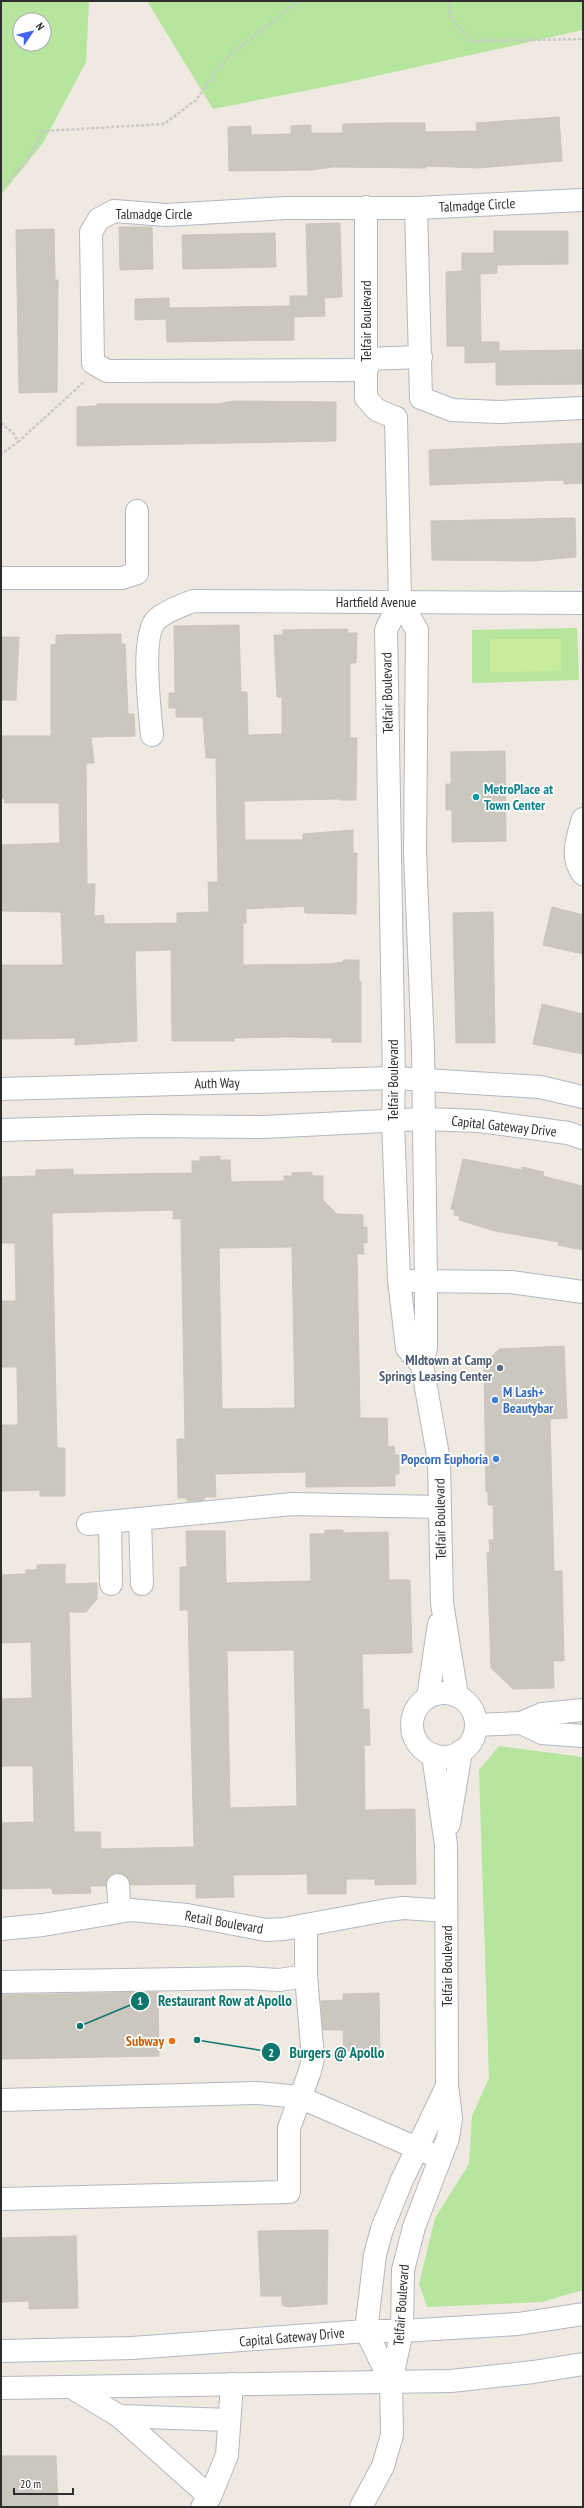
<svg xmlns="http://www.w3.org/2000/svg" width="584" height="2508" font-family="'PT Sans Narrow',sans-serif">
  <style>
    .green { fill: #b6e59e; fill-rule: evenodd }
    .pitch { fill: #c9ec9a }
    .building { fill: #cbc7bf; stroke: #cbc5ba; fill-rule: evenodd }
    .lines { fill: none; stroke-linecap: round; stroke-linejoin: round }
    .minor-casing { stroke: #b4b7c1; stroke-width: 24 }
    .path { stroke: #c9c9c9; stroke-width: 2.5; stroke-dasharray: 3 2; stroke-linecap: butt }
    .minor { stroke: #fff; stroke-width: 22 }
    .culture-dot { fill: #0f9aa8; stroke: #fff; stroke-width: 1.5 }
    .service-dot { fill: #5c6f8a; stroke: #fff; stroke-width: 1.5 }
    .shop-dot { fill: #3f7fe0; stroke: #fff; stroke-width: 1.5 }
    .food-dot { fill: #e8710a; stroke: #fff; stroke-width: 1.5 }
    .labels { text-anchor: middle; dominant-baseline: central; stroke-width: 3.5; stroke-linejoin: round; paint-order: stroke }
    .street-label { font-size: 14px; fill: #2e2e2e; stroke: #fff }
    .culture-label { font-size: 14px; font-weight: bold; fill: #0d838f; stroke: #fff; text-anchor: start }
    .service-label { font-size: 14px; font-weight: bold; fill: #4e5e75; stroke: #fff; text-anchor: end }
    .shop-label { font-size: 14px; font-weight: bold; fill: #366cbe; stroke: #fff; text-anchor: start }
    .food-label { font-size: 14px; font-weight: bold; fill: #c56008; stroke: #fff; text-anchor: end }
    .leader { fill: none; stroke: #0f766e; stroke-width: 1.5 }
    .callout-dot { fill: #0f766e; stroke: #fff; stroke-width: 1.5 }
    .mark-label { font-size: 12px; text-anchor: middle; font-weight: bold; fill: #fff }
    .callout-label { font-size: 15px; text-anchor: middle; font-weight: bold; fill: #0f766e; stroke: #fff; stroke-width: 3.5; stroke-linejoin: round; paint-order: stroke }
  </style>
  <rect width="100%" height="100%" fill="#efe9e1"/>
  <g class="green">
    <path d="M 1,1 L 89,1 L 86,62 L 43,143 L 1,195 ZM 20,20 L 44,20 L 44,44 L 20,44 Z"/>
    <polygon points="147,1 583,1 583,30 344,83 213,109"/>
    <polygon points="577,628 579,680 472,683 472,630"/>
    <polygon points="499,1746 583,1757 583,2290 542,2302 427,2307 419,2284 435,2218 469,2164 472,2116 489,2078 479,1770"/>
  </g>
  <polygon class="pitch" points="490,639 561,639 561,671 490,672"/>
  <g class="building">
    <polygon points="559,117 562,161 479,168 426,166 426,168 333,167 312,170 229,171 228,127 251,126 251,135 291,134 291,126 311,125 311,133 343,133 343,124 385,123 425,123 425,132 477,131 476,123"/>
    <polygon points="340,223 342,297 324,298 325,316 294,317 294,340 167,342 166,319 135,320 135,299 169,298 169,308 290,306 290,296 308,296 306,224"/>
    <polygon points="119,227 152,227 153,269 120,270"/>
    <polygon points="54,229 55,280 58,280 57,392 19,393 16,230"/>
    <polygon points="494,231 568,231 568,264 497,265 497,273 480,274 481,342 499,342 499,351 583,350 583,384 496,385 496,362 465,363 465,346 447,346 446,272 462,271 462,253 494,253"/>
    <polygon points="275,233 276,267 183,269 182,235"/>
    <polygon points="233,401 336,402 336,441 77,446 77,407 97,406 97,404 217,404"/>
    <polygon points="583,443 583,483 564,484 564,480 430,485 429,450"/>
    <polygon points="575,518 576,557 532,561 432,560 431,521"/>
    <polygon points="239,625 241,692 247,692 248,735 282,734 282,697 277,697 274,635 283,635 283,630 347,629 348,633 357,633 356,663 350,663 350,738 357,738 356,800 340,800 340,799 244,801 245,840 303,840 303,834 353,830 353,853 357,853 356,914 305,913 304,906 246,909 246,923 243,923 243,965 330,964 343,962 343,960 359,960 359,982 361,982 361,1042 332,1042 332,1038 286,1037 234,1038 234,1041 172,1041 171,950 135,951 137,1041 75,1045 75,1038 1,1039 1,965 63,965 61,912 1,911 1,845 60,843 59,803 5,803 4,798 1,798 1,736 51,736 51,645 56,644 56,635 121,634 121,644 125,644 128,714 134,714 135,736 91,737 94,763 86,763 87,884 95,884 94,916 104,915 104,924 177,923 177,913 209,912 208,882 218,882 216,758 206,758 203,717 176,717 176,708 169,708 169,693 175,693 174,626"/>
    <polygon points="1,637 19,637 16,700 1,700"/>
    <polygon points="505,751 506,841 452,842 452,810 446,810 446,784 451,784 451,752"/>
    <polygon points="552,907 583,915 583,954 543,945"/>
    <polygon points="493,912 495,1043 456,1043 453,913"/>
    <polygon points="542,1004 583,1014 583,1054 533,1044"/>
    <path d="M 220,1156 L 220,1160 L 230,1160 L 231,1182 L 284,1181 L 284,1176 L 292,1176 L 292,1173 L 312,1172 L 312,1176 L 323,1176 L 323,1200 L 337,1214 L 363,1215 L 363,1227 L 367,1227 L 367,1243 L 363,1243 L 364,1254 L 357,1254 L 360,1418 L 387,1418 L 388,1447 L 394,1446 L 395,1455 L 399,1455 L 399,1474 L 395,1474 L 395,1486 L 306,1487 L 306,1472 L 215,1474 L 216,1497 L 205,1497 L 204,1500 L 194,1501 L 187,1501 L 187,1498 L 178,1498 L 177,1439 L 185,1439 L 181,1219 L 173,1219 L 173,1210 L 52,1213 L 57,1448 L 65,1448 L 65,1496 L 40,1496 L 40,1490 L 1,1491 L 1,1425 L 18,1425 L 17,1367 L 1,1367 L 1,1301 L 16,1301 L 15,1243 L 1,1243 L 1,1177 L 36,1176 L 36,1170 L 73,1169 L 73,1175 L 192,1173 L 192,1161 L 200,1161 L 200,1157 ZM 292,1247 L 295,1408 L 222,1409 L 219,1248 Z"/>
    <polygon points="463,1159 522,1170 522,1167 544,1172 543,1176 554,1179 583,1186 583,1250 558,1245 559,1242 495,1231 459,1220 460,1216 454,1215 455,1210 451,1209"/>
    <polygon points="564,1346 567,1418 550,1419 554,1571 562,1571 564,1661 553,1661 554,1688 513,1689 491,1668 487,1552 490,1553 489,1540 494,1540 493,1505 488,1505 488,1492 486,1492 484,1364 499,1349"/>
    <path d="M 325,1530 L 343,1530 L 343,1533 L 388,1532 L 389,1580 L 410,1580 L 412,1653 L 362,1654 L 363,1709 L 369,1709 L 370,1745 L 364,1745 L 365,1810 L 415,1809 L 416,1884 L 375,1885 L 375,1879 L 346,1879 L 346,1894 L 308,1894 L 307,1874 L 233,1875 L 234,1897 L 196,1898 L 196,1884 L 131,1885 L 128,1878 L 117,1873 L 111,1875 L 106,1886 L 90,1886 L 91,1893 L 53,1894 L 52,1888 L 1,1889 L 1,1823 L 34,1822 L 33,1766 L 1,1766 L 1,1699 L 32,1698 L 31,1642 L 1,1643 L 1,1575 L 26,1574 L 26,1570 L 37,1570 L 37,1565 L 65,1564 L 65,1584 L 97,1583 L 97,1599 L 86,1612 L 69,1612 L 74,1832 L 100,1832 L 101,1849 L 194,1847 L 188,1610 L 180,1610 L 180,1567 L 187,1567 L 186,1531 L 225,1531 L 226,1583 L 311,1581 L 310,1534 L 325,1534 ZM 294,1650 L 297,1806 L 230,1808 L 227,1651 Z"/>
    <polygon points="158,1992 159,2056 1,2059 1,1995"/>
    <polygon points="379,1993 380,2055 355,2055 354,2051 344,2051 343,2030 323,2030 321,2001 343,2000 343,1994"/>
    <polygon points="328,2230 327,2304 288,2307 282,2305 282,2296 261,2296 258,2231"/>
    <polygon points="76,2236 78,2308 29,2309 29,2301 1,2302 1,2238"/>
    <polygon points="1,2456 56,2456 58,2507 1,2507"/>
  </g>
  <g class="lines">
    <defs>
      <g id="minor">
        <polyline points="366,207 366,398 377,410 396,418"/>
        <polyline points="416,208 421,398"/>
        <polyline points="367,359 421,357"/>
        <polyline points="367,370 107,371 93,363 91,232 99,219 114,211 166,215 286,208 416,208 583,200"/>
        <polyline points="421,398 452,410 499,412 583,408"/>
        <polyline points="396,418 400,601 386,630 394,1078 393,1121 399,1280 407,1348 422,1365"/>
        <polyline points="1,578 122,578 137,573 137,511"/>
        <polyline points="400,601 417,630 415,852 423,1049 426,1281 426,1347 422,1365 439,1461 442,1603 457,1696"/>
        <path d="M 152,735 C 150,712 140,634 157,619 C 168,610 181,606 193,601 L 583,603"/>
        <path d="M 583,819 C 577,839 570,857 583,874"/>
        <polyline points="1,1089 394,1078 540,1087 583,1097"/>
        <polyline points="1,1130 145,1126 263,1127 424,1119 480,1121 568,1133 583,1138"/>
        <polyline points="412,1281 511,1282 583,1292"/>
        <polyline points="140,1519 142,1584"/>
        <polyline points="110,1522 111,1584"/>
        <polyline points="88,1524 292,1504 440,1507"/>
        <circle cx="444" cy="1725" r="32"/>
        <polyline points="428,1697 439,1624"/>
        <polyline points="521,1723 542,1733 583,1736"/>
        <polyline points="476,1725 521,1723 542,1714 583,1710"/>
        <polyline points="449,1824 461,1751"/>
        <polyline points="118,1885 120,1911"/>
        <polyline points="1,1929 43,1925 131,1910 187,1915 266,1930 284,1929 387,1910 404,1908 446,1911"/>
        <polyline points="1,1982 247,1978 279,1980 306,1976"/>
        <polyline points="1,2100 258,2093 299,2097 440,2158"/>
        <polyline points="1,2199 289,2192 289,2128 310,2071 313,2058 306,1976 306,1925"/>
        <polyline points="1,2351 132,2348 366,2331 402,2331 518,2324 583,2314"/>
        <polyline points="391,2382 366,2331 375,2255 382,2229 402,2180 447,2086"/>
        <polyline points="71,2387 119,2416 210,2497 202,2507"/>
        <polyline points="1,2388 451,2381 533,2372 583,2364"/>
        <polyline points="119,2416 229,2420"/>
        <polyline points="210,2497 227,2455 232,2384"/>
        <polyline points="361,2507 383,2466 392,2435 391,2382 402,2331 403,2270 414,2227 448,2138 451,2118 447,2086 446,1845 433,1755"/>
      </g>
    </defs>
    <use href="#minor" class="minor-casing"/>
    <g class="path">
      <polyline points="449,1 450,16 470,41 583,39"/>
      <polyline points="1,189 26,162 44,131 164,124 196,100 226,58 299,1"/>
      <polyline points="1,423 14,434 18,442 1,454"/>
      <polyline points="18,442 85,381"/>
    </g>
    <use href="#minor" class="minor"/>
  </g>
  <circle class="culture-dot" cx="476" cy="797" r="4"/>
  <circle class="service-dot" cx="500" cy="1368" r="4"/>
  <g class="shop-dot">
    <circle cx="495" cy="1400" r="4"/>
    <circle cx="496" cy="1459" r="4"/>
  </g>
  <circle class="food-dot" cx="172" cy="2041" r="4"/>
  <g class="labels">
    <g class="street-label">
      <text transform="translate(477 205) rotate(-3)">Talmadge Circle</text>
      <text x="154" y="214">Talmadge Circle</text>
      <text transform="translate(366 321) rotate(-90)">Telfair Boulevard</text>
      <text x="376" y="602">Hartfield Avenue</text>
      <text transform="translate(387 693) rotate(-91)">Telfair Boulevard</text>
      <text transform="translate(393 1080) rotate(-90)">Telfair Boulevard</text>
      <text transform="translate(217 1083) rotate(-1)">Auth Way</text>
      <text transform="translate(504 1126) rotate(6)">Capital Gateway Drive</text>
      <text transform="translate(440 1519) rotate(-91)">Telfair Boulevard</text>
      <text transform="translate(224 1922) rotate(10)">Retail Boulevard</text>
      <text transform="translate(447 1966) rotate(-90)">Telfair Boulevard</text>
      <text transform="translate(401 2305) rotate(-86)">Telfair Boulevard</text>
      <text transform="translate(292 2337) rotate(-5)">Capital Gateway Drive</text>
    </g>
    <g class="culture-label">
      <text x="484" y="789">MetroPlace at<tspan x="484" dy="16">Town Center</tspan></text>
    </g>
    <g class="service-label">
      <text x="492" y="1360">MIdtown at Camp<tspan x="492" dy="16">Springs Leasing Center</tspan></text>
    </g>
    <g class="shop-label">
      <text x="503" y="1392">M Lash+<tspan x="503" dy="16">Beautybar</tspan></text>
      <text x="488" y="1459" text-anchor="end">Popcorn Euphoria</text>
    </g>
    <g class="food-label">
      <text x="164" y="2041">Subway</text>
    </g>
  </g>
  <path class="leader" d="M80 2026L140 2001M197 2040L271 2052"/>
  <g class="callout-dot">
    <circle cx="80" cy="2026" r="4"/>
    <circle cx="197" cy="2040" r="4"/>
    <circle cx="140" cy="2001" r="10"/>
    <circle cx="271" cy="2052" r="10"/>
  </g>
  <g class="mark-label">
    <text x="140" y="2005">1</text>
    <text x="271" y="2057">2</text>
  </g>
  <g class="callout-label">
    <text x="225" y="2006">Restaurant Row at Apollo</text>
    <text x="337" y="2058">Burgers @ Apollo</text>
  </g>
  <rect width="584" height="2508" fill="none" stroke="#2e2e2e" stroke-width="4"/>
  <g transform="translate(32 32) rotate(55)"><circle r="19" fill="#ffffff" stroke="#ababab"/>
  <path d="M0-3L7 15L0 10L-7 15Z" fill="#4264fb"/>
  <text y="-6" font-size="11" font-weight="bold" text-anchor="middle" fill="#2e2e2e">N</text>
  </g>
  <path d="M14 2488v6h59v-6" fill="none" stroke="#2e2e2e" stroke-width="2"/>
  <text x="20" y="2488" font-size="12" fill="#2e2e2e" stroke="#ffffff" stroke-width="3" paint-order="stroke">20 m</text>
</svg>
